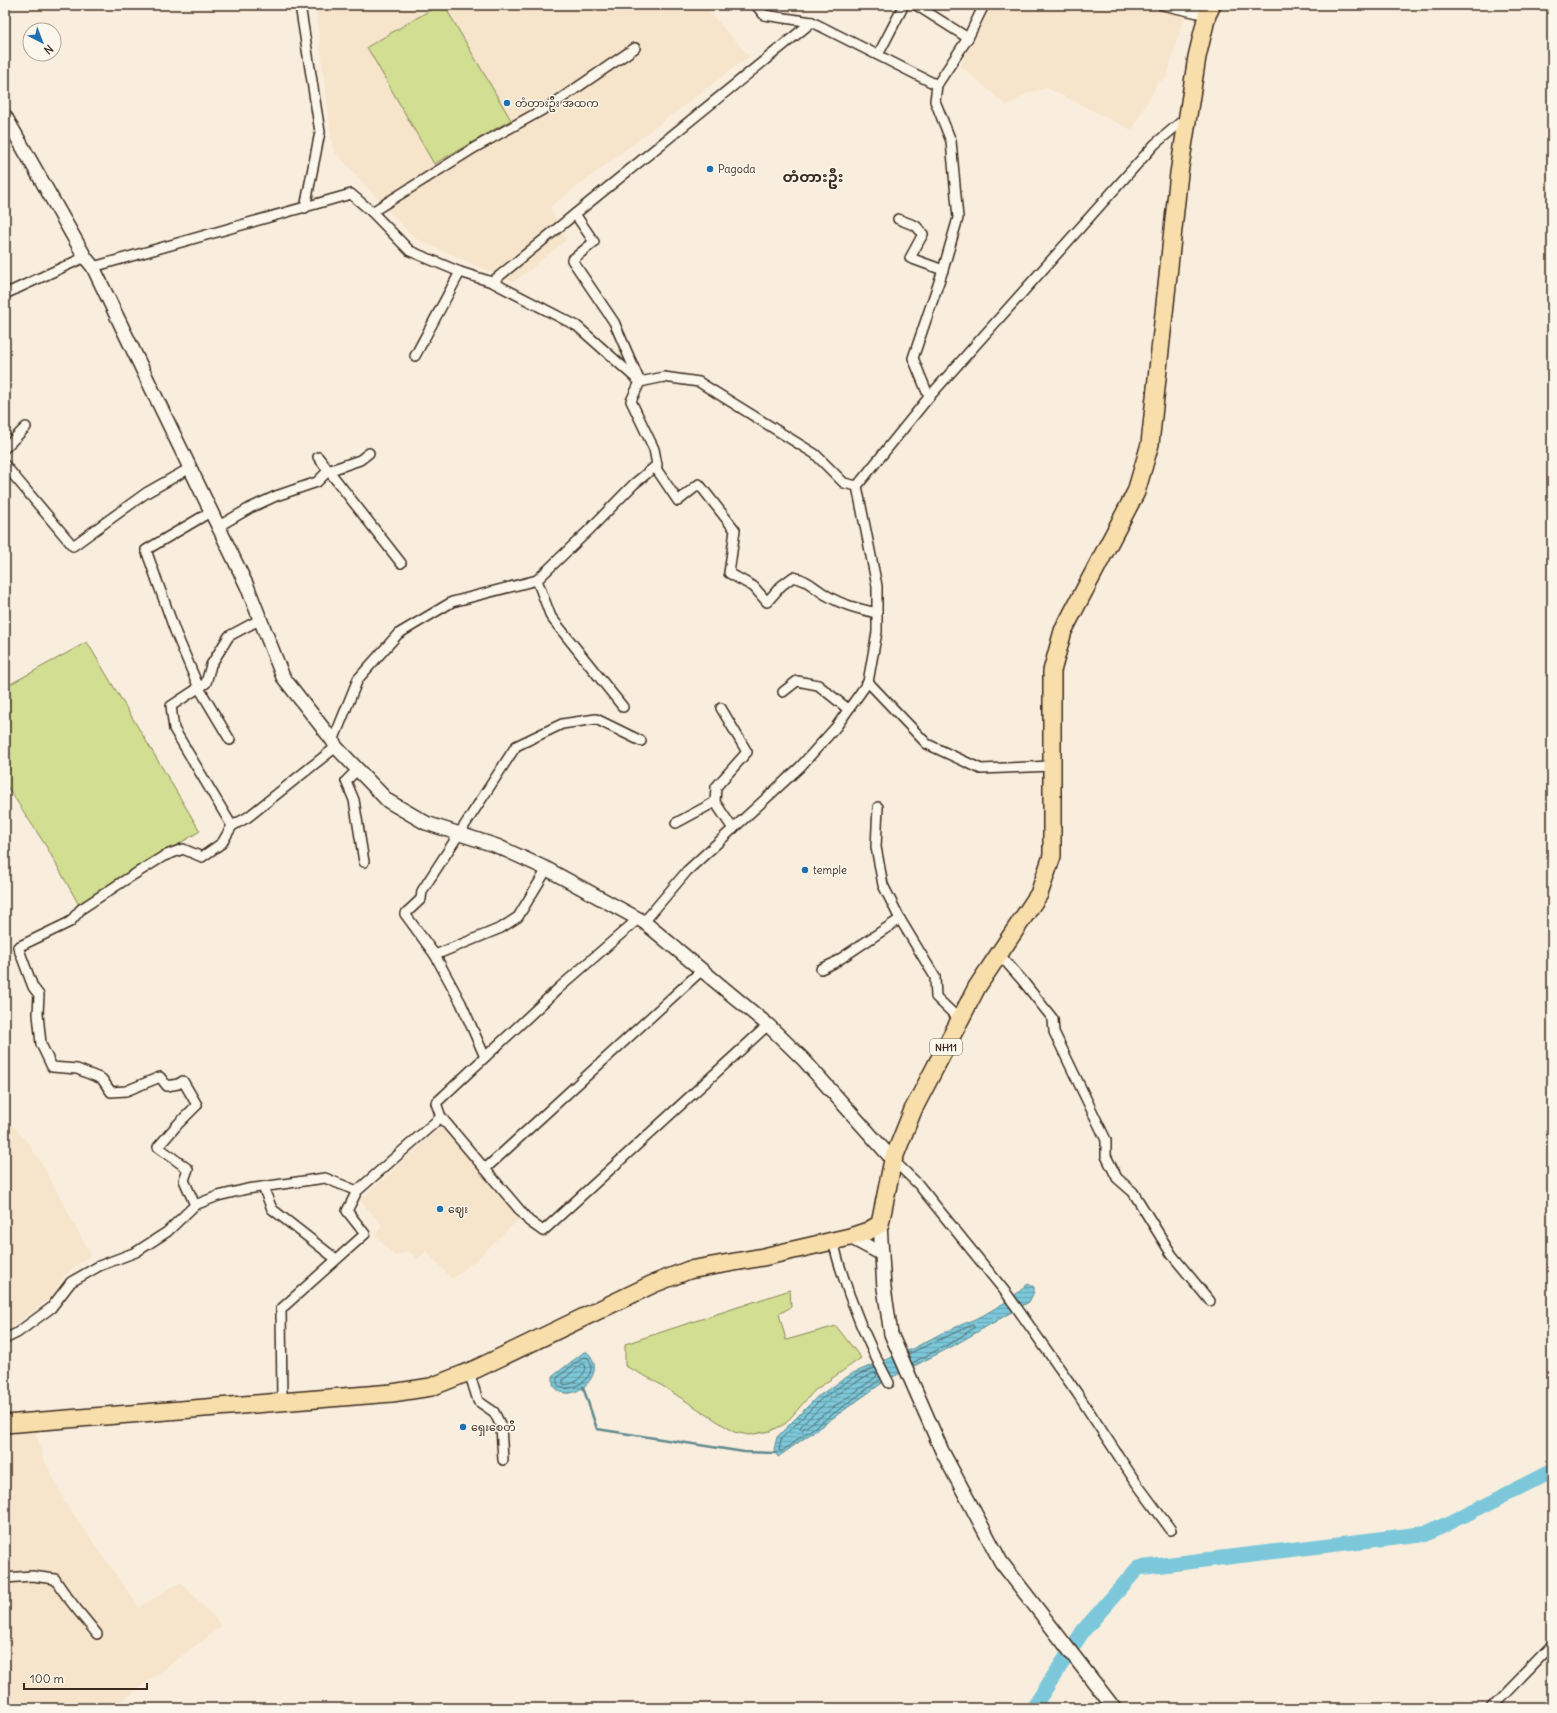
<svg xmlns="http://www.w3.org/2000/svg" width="1557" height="1713" font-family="Delius,'Noto Sans Myanmar',sans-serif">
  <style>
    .built { fill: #f6e4cb }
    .grass { fill: #d2de91; stroke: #868458 }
    .water { fill: url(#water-rules); stroke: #61898f }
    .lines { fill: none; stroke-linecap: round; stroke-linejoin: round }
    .shore { stroke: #556969; stroke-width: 1 }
    .stream { stroke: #61898f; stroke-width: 2.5 }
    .river { stroke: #7bc8da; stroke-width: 15 }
    .street-casing { stroke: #3b2a1e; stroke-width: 12 }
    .secondary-casing { stroke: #3b2a1e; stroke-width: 16 }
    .highway-casing { stroke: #3b2a1e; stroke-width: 20 }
    .street { stroke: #fbf7ec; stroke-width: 9 }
    .secondary { stroke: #fbf7ec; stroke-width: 13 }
    .highway { stroke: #f8deab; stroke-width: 17 }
    .poi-dot { fill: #1f6fb2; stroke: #fbf7ec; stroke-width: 1.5 }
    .labels { text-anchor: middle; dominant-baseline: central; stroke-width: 3; stroke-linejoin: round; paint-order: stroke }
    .shield { fill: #fbf7ec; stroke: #75685c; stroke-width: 1 }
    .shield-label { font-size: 10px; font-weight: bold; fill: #3b2a1e }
    .poi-label { font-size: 11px; fill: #3b2a1e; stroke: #fbf7ec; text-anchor: start }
    .district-label { font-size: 15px; font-weight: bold; fill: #3b2a1e; stroke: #fbf7ec }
  </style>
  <defs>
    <pattern id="water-rules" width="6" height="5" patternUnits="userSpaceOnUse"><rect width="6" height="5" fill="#7bc8da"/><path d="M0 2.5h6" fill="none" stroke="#66a3b0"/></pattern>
  </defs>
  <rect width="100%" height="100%" fill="#f9eedd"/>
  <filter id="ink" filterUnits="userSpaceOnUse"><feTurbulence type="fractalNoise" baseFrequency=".025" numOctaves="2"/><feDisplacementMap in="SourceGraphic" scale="8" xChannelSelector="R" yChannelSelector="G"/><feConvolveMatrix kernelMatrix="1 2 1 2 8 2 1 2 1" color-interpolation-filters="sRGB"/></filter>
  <g filter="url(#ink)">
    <g class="built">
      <polygon points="315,5 703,5 749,56 550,207 566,240 514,282 414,238 333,150"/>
      <polygon points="987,5 1189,5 1176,43 1166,79 1158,82 1132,130 1047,88 1027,93 1007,106 961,66"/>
      <polygon points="11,1124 27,1142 39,1159 90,1253 89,1256 66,1274 50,1298 5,1332 5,1129"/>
      <polygon points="443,1125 519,1219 478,1258 452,1279 426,1251 418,1259 408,1251 395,1256 375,1235 382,1225 360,1200"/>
      <polygon points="35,1431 44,1460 65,1502 139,1607 181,1582 222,1626 112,1708 5,1708 5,1436"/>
    </g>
    <g class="grass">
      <polygon points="439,5 444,5 511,120 434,164 367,47"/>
      <polygon points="87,642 200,831 79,905 46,846 5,783 5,687"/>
      <polygon points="790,1290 791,1307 779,1314 786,1340 836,1326 861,1358 814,1391 785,1424 770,1431 749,1435 734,1432 653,1380 625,1366 625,1344"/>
    </g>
    <g class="water">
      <polygon points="1028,1284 1034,1287 1034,1292 1029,1302 953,1346 885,1381 778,1457 774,1449 777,1437 817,1397 853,1373 914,1348 940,1334 982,1316 1009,1300"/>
      <path d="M 584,1352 L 587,1352 C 612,1375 566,1410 553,1384 L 553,1376 Z"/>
    </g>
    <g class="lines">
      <g class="shore">
        <polyline points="908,1354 972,1325 974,1326 974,1328 951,1343 912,1363"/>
        <path d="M 584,1357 L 588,1358 C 604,1381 553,1402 557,1378 Z"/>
        <path d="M 583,1364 L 585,1365 L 586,1368 C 584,1376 572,1387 563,1384 L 563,1380 Z"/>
        <polyline points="875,1368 855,1376 820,1400 781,1439 779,1451 782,1451 881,1379"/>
        <path d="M 874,1373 L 877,1374 L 876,1377 L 802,1430 L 800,1429 L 800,1427 C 823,1404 844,1386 874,1373 Z"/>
      </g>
      <polyline class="stream" points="583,1387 597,1429 744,1452 776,1453"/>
      <polyline class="river" points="1033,1708 1083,1631 1138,1568 1429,1533 1552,1471"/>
      <defs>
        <g id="street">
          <polyline points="300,5 320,132 305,208"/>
          <polyline points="756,5 764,15 812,22 937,85"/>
          <polyline points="916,5 968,38"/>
          <polyline points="1162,5 1207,15"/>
          <polyline points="878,55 904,5"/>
          <polyline points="372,212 474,148 553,104 635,48"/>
          <polyline points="898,219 916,226 923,234 910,258 943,270"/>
          <polyline points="93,267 351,194 372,212 410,251 460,272 492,282 577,326 640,382 664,377 699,382 815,454 844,483 857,486"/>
          <polyline points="492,282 575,214"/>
          <polyline points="5,294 85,257"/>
          <polyline points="415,356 460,272"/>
          <polyline points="929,397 913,358 943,270 958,218 951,141 935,101 937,85 968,38 984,5"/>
          <polyline points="5,448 26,427"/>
          <polyline points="318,457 401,563"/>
          <polyline points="5,465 73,546 146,493 190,468"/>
          <path d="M 655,467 L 678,501 L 699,484 L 735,530 L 729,573 L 754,587 L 767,602 L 781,586 L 793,577 C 808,580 814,588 826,595 C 842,605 859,609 877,613"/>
          <polyline points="212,511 146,550 175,631 199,688 230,740"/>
          <polyline points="219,526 250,508 276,496 317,482 328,471 360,460 369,453"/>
          <polyline points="537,580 551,617 623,707"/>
          <polyline points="868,682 927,744 981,769 1052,766"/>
          <polyline points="783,692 797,681 818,685 848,709"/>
          <polyline points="721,708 747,752 716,787 715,802 733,829"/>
          <polyline points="333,741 358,679 398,634 452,602 537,580 589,530 634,484 657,465 654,449 631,401 640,382 614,322 572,260 594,242 575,214 812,22"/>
          <polyline points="358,769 346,781 354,800 364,862"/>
          <polyline points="878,807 876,847 883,885 900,919 935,977 936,997 960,1020"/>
          <polyline points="676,823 715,802"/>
          <polyline points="232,826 174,729 171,706 206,683 211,665 229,636 261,619"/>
          <polyline points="644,922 687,871 800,767 836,727 868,682 877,632 877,586 857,486 929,397 1155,144 1187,117"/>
          <polyline points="999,954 1022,980 1053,1019 1054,1032 1106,1140 1106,1156 1117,1178 1133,1192 1172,1255 1210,1301"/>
          <polyline points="435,955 501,928 518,917 547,869"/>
          <polyline points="821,969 834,963 900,919"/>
          <polyline points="485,1057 461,1003 435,955 405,914 421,899 422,891 516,746 562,724 596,719 641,741"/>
          <polyline points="441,1117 529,1221 543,1231 768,1025"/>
          <polyline points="893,1160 918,1184 1007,1294 1077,1393 1137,1484 1171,1530"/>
          <polyline points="485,1169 702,970"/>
          <polyline points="263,1187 272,1209 336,1259"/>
          <polyline points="195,1205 184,1180 188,1169 158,1147 178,1124 197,1105 183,1081 178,1084 167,1086 160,1077 126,1091 111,1092 102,1079 77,1069 52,1067 41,1044 38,1014 39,995 33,987 18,947 70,922 81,909 122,882 164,856 183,849 202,857 222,843 232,826 248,817 336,747"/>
          <path d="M 833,1241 C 845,1290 865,1339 889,1383"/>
          <polyline points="5,1339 17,1333 51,1308 71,1282 99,1266 136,1252 167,1232 195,1205 218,1196 247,1189 325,1178 357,1191"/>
          <polyline points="469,1372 478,1401 494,1412 501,1426 503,1460"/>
          <polyline points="282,1402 281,1309 365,1234 347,1211 357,1191 441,1117 436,1103 559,988 638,919"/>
          <path d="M 5,1578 L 32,1576 L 55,1579 C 67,1599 83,1616 97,1634"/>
          <polyline points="1492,1708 1552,1646"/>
        </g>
        <g id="secondary">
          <polyline points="5,116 85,257 93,267 247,586 283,677 333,741 336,747 388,801 426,823 497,846 547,869 644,922 768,1025 803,1059 893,1160"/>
          <polyline points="880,1224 884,1288 891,1334 942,1451 1001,1562 1114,1708"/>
          <polyline points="850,1237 882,1254"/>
        </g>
        <polyline id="highway" points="5,1424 392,1393 431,1387 476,1369 653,1284 689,1270 763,1257 850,1237 868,1231 880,1224 893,1160 913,1110 977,987 1039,894 1052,856 1052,671 1063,631 1136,492 1150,444 1179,173 1197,57 1207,15 1212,5"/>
      </defs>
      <use href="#street" class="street-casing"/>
      <use href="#secondary" class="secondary-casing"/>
      <use href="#highway" class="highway-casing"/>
      <use href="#street" class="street"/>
      <use href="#secondary" class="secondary"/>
      <use href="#highway" class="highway"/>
    </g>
  </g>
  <g class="poi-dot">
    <circle cx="507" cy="103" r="4"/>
    <circle cx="710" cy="169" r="4"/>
    <circle cx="805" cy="870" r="4"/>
    <circle cx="440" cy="1209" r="4"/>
    <circle cx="463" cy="1427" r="4"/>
  </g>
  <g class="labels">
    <rect class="shield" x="930" y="1039" width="32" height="16" rx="3"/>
    <g class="shield-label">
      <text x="946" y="1047">NH11</text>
    </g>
    <g class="poi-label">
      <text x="515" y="103">တံတားဦး အထက</text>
      <text x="718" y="169">Pagoda</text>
      <text x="813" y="870">temple</text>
      <text x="448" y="1209">ဈေး</text>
      <text x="471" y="1427">ရှေးစေတီ</text>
    </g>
    <g class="district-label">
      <text x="813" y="176">တံတားဦး</text>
    </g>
  </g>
  <rect width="1557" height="1713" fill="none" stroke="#fbf7ec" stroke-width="20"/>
  <rect x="10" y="10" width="1537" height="1693" fill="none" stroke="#3b2a1e" stroke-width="1.5" filter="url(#ink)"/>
  <g transform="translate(42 42) rotate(138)"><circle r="19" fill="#fbf7ec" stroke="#aea59a"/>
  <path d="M0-3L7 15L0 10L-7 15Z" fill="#1f6fb2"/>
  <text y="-6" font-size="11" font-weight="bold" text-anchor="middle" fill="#3b2a1e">N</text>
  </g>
  <path d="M24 1683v6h123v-6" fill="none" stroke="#3b2a1e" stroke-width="2"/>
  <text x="30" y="1683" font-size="12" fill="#3b2a1e" stroke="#fbf7ec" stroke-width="3" paint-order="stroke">100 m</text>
</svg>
